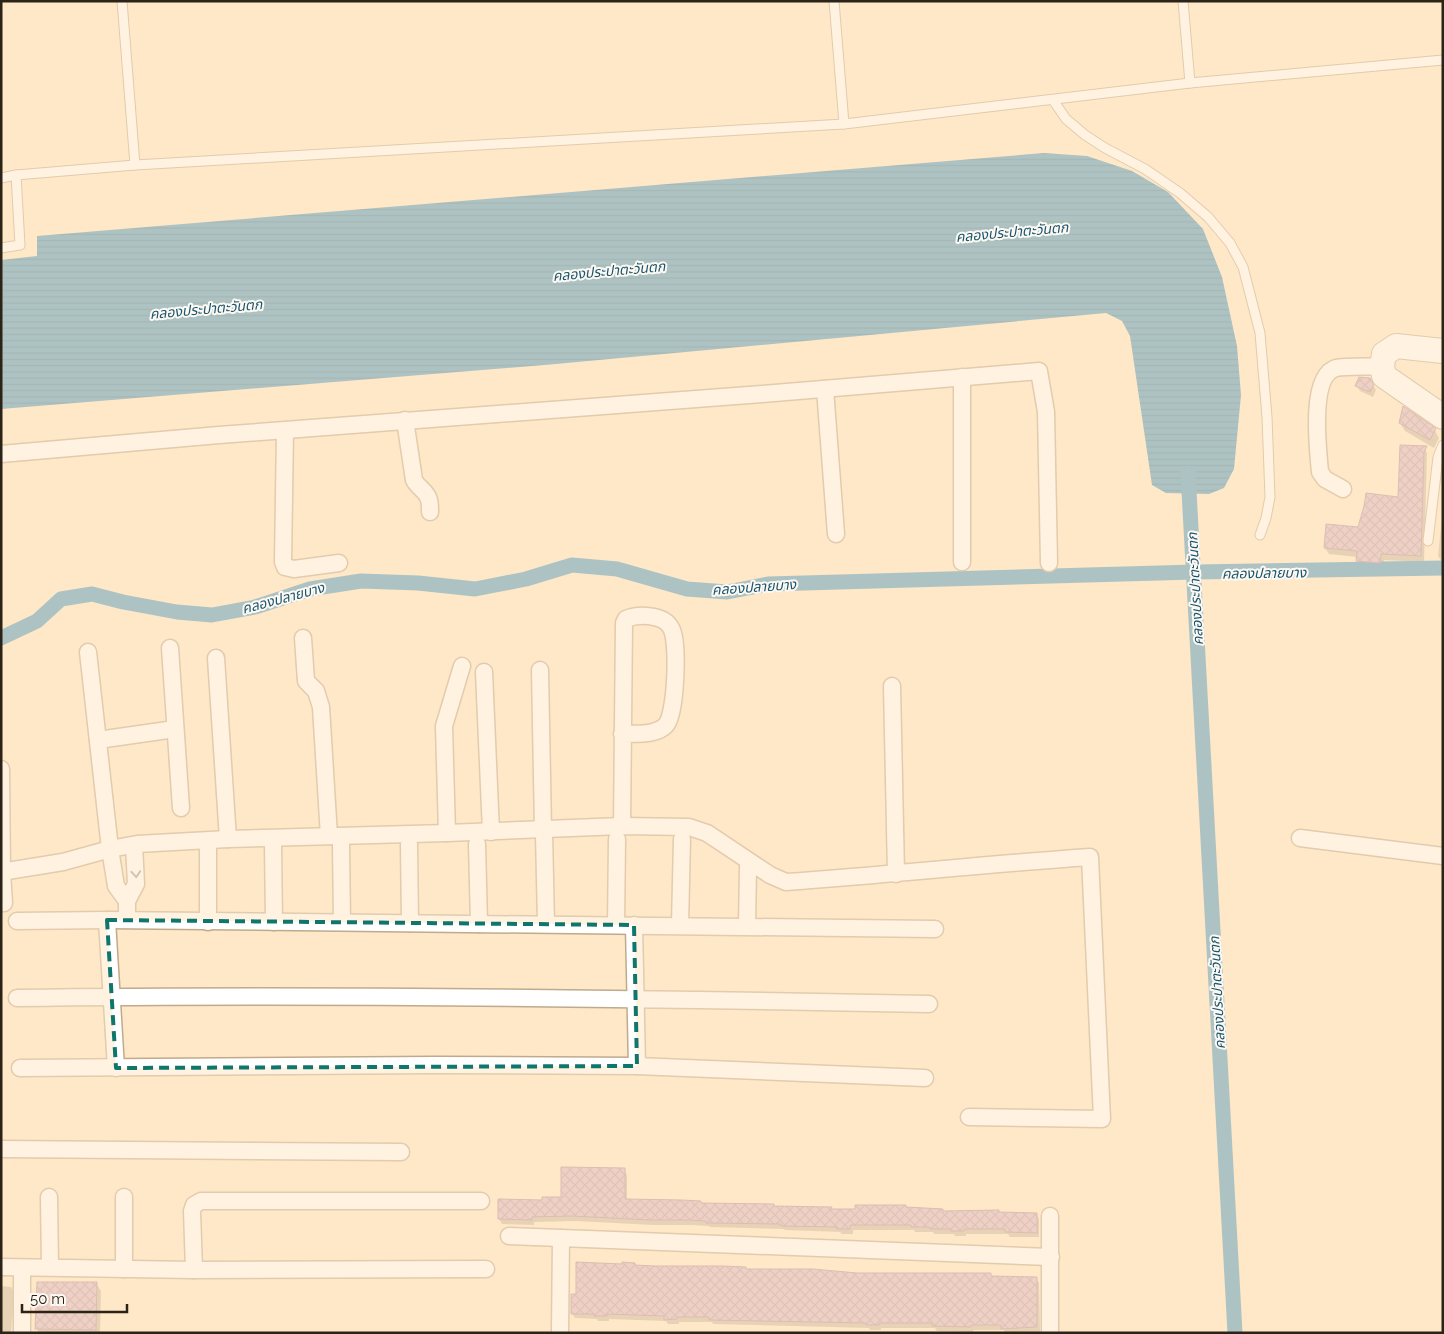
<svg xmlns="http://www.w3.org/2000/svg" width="1444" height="1334" font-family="Raleway,'Noto Sans Thai',sans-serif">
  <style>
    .water { fill: url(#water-rules) }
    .shadow { fill: #0003 }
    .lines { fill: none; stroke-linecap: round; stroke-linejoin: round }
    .canal { stroke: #4a97bc; stroke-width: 15 }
    .building { fill: url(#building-cross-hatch); stroke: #b08b98 }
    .lane-casing { stroke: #bfaa8c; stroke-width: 11 }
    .street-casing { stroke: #bfaa8c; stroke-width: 19 }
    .secondary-casing { stroke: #bfaa8c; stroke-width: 26 }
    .lane { stroke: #fff; stroke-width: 9 }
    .street { stroke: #fff; stroke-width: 16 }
    .secondary { stroke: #fff; stroke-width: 24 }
    .oneway { stroke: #a09c97 }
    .marked { fill: none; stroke: #0f766e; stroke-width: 4; stroke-dasharray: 10 6; stroke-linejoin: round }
    .labels { text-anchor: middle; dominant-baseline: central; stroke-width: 4; stroke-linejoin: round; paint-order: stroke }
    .water-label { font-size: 14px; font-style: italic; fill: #195670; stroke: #fdf8f2 }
  </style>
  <defs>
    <pattern id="water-rules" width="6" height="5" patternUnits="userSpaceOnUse" patternTransform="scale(1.25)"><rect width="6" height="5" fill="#4a97bc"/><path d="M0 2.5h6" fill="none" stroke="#3e7b98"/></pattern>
    <pattern id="building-cross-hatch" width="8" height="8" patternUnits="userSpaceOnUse" patternTransform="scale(1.25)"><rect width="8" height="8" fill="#dbb4c2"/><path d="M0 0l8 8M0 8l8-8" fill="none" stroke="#bc9aa6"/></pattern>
  </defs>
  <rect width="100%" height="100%" fill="#ffe8c8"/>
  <polygon class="water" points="1044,153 1087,156 1132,171 1168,192 1203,229 1222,277 1237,346 1241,395 1234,469 1224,488 1209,494 1166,493 1152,485 1130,336 1122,321 1106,313 556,364 1,409 1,260 37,256 37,236"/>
  <g class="shadow">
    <polygon points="1370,379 1376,390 1373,397 1360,391 1357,386"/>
    <polygon points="1400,423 1434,429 1439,438 1434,448 1405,431"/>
    <polygon points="1424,447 1427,453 1424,562 1384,560 1383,569 1361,567 1357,561 1357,557 1329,554 1325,548 1358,528 1399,498"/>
    <polygon points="1443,508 1443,563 1438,556"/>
    <polygon points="624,1170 627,1175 627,1201 831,1208 832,1210 906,1208 943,1213 999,1211 1000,1213 1036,1214 1039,1219 1039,1237 1010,1237 1008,1234 966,1234 966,1236 955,1236 954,1234 934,1234 933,1232 915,1232 914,1230 853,1230 853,1234 842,1234 840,1232 785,1230 784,1229 710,1227 709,1226 692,1225 653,1225 576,1221 534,1222 534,1225 502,1224 499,1219 544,1201 563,1198"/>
    <polygon points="636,1267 857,1274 991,1275 992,1277 1036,1278 1039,1283 1040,1332 1005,1333 1004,1330 973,1330 973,1332 937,1331 935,1328 881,1328 881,1330 870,1330 869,1328 713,1324 712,1322 679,1322 679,1324 668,1324 666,1321 609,1319 609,1321 598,1321 597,1319 575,1318 572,1313 577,1295"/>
    <polygon points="38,1283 96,1283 101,1291 100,1333 39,1333 37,1329"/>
    <polygon points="1,1286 11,1287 14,1292 11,1333 1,1333"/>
  </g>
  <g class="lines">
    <g class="canal">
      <polyline points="1188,473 1235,1333"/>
      <polyline points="1,638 37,621 61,599 92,594 123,602 177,612 212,615 255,607 310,589 361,581 418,583 475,589 526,579 572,565 617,569 687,589 727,592 768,584 1195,572 1443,568"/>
    </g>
  </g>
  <g class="building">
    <polygon points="1359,377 1370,378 1374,384 1370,392 1355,386"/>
    <polygon points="1403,406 1436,428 1430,440 1399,423"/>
    <polygon points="1400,445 1427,446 1424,452 1421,556 1381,554 1380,563 1356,561 1357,551 1324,548 1326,524 1358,527 1364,506 1366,493 1398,497"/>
    <polygon points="561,1167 625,1168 625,1199 682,1200 701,1201 701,1203 774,1204 774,1206 832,1207 831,1209 855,1209 855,1205 906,1205 906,1207 943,1209 943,1211 999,1210 999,1212 1037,1213 1037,1233 1005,1232 1005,1229 964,1229 964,1231 951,1231 951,1229 930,1229 930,1227 911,1227 911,1225 850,1225 850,1229 837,1229 837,1227 781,1226 781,1224 706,1223 706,1221 689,1220 650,1220 572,1216 532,1217 532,1220 498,1219 498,1199 542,1200 542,1197 561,1197"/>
    <polygon points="576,1262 622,1264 622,1262 635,1263 635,1265 654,1266 722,1266 746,1267 746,1269 813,1269 857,1273 991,1273 991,1276 1037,1277 1037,1327 1001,1329 1001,1325 971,1325 971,1327 932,1326 932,1323 879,1323 879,1325 866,1325 866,1323 709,1320 709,1317 677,1317 677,1319 664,1320 664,1316 607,1314 607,1316 594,1316 594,1314 571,1314 571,1294 576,1294"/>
    <polygon points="37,1282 97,1282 96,1330 35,1329"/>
  </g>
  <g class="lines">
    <defs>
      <g id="lane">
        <polyline points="122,1 135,165"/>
        <polyline points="834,1 844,124"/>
        <polyline points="1183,1 1190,83"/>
        <polyline points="1053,100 1066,119 1085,135 1105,148 1145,169 1180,193 1208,217 1230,243 1243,267 1260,333 1267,417 1270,497 1266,518 1260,535"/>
        <polyline points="1,178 16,175 135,165 844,124 1190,83 1443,60"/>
        <polyline points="1,248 20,245 16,175"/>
        <polyline points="1428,541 1438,457 1443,445"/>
      </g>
      <g id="street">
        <polyline points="825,389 836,534"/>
        <path d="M 405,420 L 414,480 C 418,488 427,491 429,500 C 430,503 430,509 430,512"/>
        <polyline points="285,431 283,562 285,567 294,569 339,563"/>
        <polyline points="1,454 219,435 762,394 1039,371 1046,412 1049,563"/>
        <path d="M 1343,489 L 1325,479 L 1320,472 C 1318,450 1309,376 1336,368 C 1346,366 1371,367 1382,366"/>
        <polyline points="962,562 962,377"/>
        <polyline points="303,638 306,681 316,691 321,707 329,836"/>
        <polyline points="170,648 181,808"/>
        <polyline points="88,652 110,849 116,886 127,901"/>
        <polyline points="216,658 228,839"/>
        <polyline points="540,670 543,830"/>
        <polyline points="484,672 491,832"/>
        <polyline points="892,686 896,874"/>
        <path d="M 622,734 C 635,733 656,736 666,725 C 676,714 679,641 671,628 C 664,614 638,614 626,619 L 624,623 L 622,826"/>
        <polyline points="98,740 175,729"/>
        <polyline points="1,769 2,872 4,903"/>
        <polyline points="447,833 444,726 462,666"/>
        <polyline points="544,834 546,924"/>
        <polyline points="1300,838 1443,856"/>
        <polyline points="273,844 274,922"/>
        <polyline points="341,844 342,922"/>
        <polyline points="409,844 410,923"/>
        <polyline points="477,844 479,924"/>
        <polyline points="208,845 208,922"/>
        <path d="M 1,872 L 63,862 L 110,849 L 137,844 L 228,839 L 447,833 L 622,826 L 689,827 L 707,833 L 770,875 L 786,882 C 887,875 988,864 1090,857 L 1102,1119 L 969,1117"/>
        <polyline points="127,911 127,901 136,884 134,845"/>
        <polyline points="107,920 116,1068"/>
        <polyline points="17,921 107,920 935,929"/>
        <polyline points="616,925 617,839"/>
        <polyline points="634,925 637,1066"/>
        <polyline points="680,925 682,839"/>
        <polyline points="747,926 748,867"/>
        <path d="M 17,998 C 321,994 625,998 929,1004"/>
        <polyline points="20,1068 434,1065 637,1066 925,1078"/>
        <polyline points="1,1149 401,1152"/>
        <polyline points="49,1197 50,1267"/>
        <polyline points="509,1236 1051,1257"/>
        <polyline points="1,1267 194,1270 486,1269"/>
        <polyline points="124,1269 124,1197"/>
        <polyline points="194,1270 192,1211 194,1205 201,1201 481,1201"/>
        <polyline points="22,1333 22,1268"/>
        <polyline points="560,1333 561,1238"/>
        <polyline points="1050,1333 1050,1216"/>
      </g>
      <polyline id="secondary" points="1443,351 1396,346 1384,354 1382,366 1384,376 1443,417"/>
    </defs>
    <use href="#lane" class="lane-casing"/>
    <use href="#street" class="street-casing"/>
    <use href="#secondary" class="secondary-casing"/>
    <use href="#lane" class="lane"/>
    <use href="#street" class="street"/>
    <use href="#secondary" class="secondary"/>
  </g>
  <defs><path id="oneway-chevron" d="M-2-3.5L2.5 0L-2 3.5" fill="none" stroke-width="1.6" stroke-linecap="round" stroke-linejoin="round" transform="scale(1.25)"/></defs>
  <use class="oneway" href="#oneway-chevron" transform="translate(136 874) rotate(86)"/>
  <path d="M0 0H1444V1334H0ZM 107,920 L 634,925 L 637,1066 L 116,1068 Z" fill="#ffe8c8" fill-opacity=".55" fill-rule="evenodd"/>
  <path class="marked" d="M 107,920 L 634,925 L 637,1066 L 116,1068 Z"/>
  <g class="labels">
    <g class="water-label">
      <text transform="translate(1012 232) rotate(-5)">คลองประปาตะวันตก</text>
      <text transform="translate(609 271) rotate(-5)">คลองประปาตะวันตก</text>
      <text transform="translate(206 309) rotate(-5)">คลองประปาตะวันตก</text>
      <text transform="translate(1264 573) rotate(-1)">คลองปลายบาง</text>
      <text transform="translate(754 587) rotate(-4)">คลองปลายบาง</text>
      <text transform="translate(1195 589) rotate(-93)">คลองประปาตะวันตก</text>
      <text transform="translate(283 598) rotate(-15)">คลองปลายบาง</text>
      <text transform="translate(1217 993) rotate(-93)">คลองประปาตะวันตก</text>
    </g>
  </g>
  <rect width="1444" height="1334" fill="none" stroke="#2b2317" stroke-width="5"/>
  <path d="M22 1304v8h105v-8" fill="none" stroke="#2b2317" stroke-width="2.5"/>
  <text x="30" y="1304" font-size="15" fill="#2b2317" stroke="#fdf8f2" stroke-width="4" paint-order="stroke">50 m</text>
</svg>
